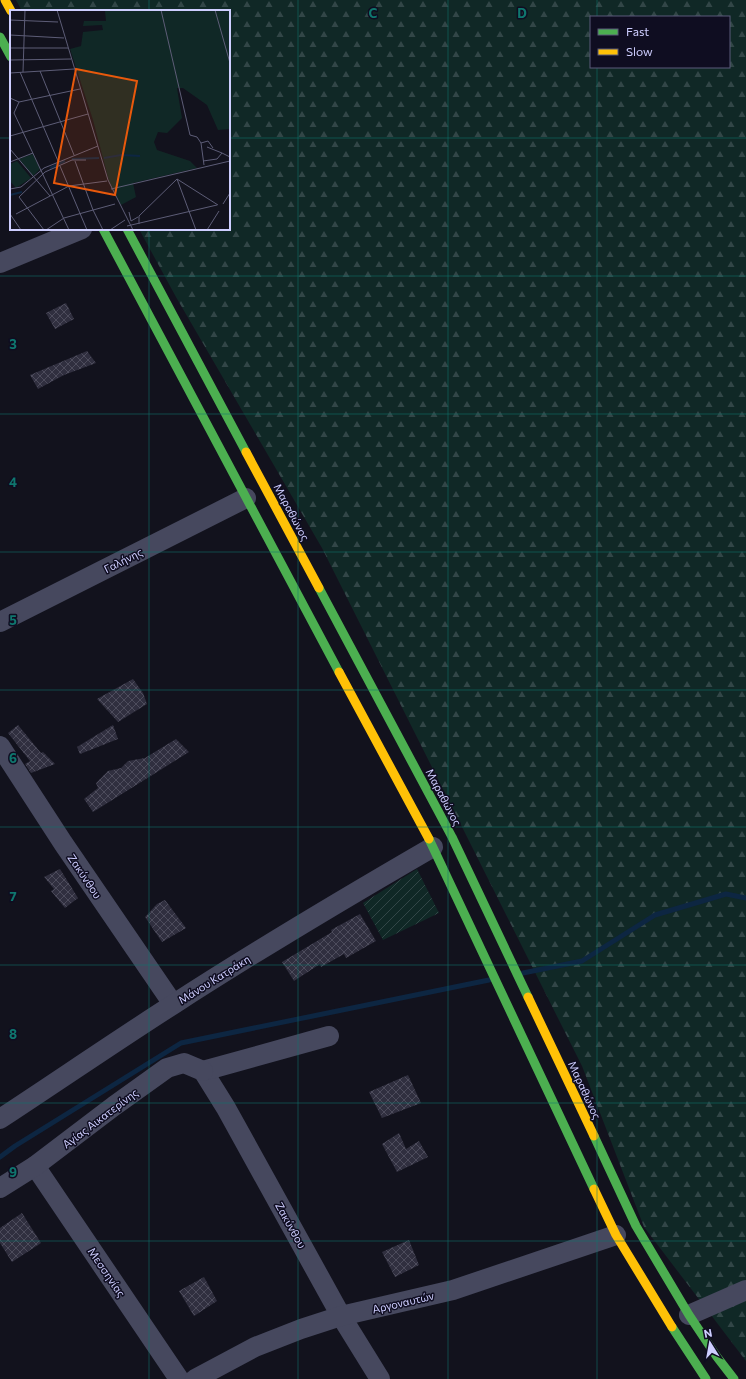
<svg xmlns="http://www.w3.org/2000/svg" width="746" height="1379" font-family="Commissioner,sans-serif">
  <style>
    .forest { fill: url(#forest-firs); fill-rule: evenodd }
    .garden { fill: url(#garden-furrows) }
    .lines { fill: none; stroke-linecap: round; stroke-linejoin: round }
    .stream { stroke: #0d2642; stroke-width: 5 }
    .building { fill: url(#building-cross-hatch) }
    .street { stroke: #46485e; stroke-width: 20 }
    .fast { stroke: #4caf50; stroke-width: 9 }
    .slow { stroke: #ffc107; stroke-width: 9 }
    .grid { fill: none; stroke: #0f766e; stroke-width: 1; stroke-opacity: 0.55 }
    .labels { text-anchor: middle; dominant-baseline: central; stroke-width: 3; stroke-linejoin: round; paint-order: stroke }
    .street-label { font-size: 11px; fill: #ceceff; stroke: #0f0d21 }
    .inset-river { fill: none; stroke: #0d2642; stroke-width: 2 }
    .inset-road { fill: none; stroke: #5d5d77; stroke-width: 1 }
    .view { fill: #e8590c; fill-opacity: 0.15; stroke: #e8590c; stroke-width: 2 }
    .inset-edge { fill: none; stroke: #ceceff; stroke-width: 2 }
    .grid-label { font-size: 13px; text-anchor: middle; font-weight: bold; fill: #0f766e; stroke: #0f0d21; stroke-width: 3; stroke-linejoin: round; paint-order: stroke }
  </style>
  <defs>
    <pattern id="forest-firs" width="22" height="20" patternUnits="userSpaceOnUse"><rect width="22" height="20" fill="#102826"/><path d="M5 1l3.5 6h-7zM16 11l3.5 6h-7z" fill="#324647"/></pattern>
    <pattern id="garden-furrows" width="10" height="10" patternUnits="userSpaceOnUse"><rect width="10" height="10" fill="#102826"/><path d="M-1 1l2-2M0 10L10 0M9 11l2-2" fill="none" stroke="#324647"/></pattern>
    <pattern id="building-cross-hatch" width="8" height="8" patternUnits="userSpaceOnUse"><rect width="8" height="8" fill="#302f3f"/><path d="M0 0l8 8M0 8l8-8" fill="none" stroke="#4d4c5c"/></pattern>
  </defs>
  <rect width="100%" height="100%" fill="#12121d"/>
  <path class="forest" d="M 16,0 L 746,0 L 746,1361 L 644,1227 L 582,1066 L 322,548 L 176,297 L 139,229 L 229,229 L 229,11 L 22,11 ZM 591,17 L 729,17 L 729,67 L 591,67 Z"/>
  <polygon class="garden" points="417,869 439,913 383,940 363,903"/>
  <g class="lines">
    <g class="stream">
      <polyline points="523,973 582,961 655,915 726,894 746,898"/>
      <polyline points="0,1157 15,1146 181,1043 489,980"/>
    </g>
  </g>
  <g class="building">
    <polygon points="66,303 74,319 55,329 46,313"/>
    <polygon points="87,351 96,363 64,375 38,389 30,375"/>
    <polygon points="133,679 143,693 147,704 118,722 97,699"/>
    <polygon points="18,725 41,753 43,752 55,764 31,773 25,764 30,761 8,733"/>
    <polygon points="113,725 118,739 80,754 77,747"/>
    <polygon points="176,739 189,752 93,812 84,799 98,788 96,783 108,771 121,768 128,761 145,758"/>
    <polygon points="60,869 78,898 65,908 51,891 54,889 44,877"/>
    <polygon points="165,900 186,928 162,942 145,917 157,904"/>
    <polygon points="360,914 376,941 346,958 344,954 321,967 320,964 294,981 282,962 332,932 331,930"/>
    <polygon points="408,1075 421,1103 382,1118 369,1092"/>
    <polygon points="399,1133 406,1149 419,1141 428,1157 397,1172 382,1144"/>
    <polygon points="22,1213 41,1243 12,1262 0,1243 0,1228"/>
    <polygon points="409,1240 419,1265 395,1277 382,1252"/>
    <polygon points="204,1277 217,1301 194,1316 179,1291"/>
  </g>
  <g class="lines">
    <g class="street">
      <polyline points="0,263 82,229"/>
      <polyline points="0,622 246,498"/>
      <polyline points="0,746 63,843 173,1004"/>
      <polyline points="203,1071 226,1108 341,1316 380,1379"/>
      <polyline points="203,1071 329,1036"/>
      <path d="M 0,1119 C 58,1081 116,1041 174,1004 C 259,949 345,898 433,847"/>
      <polyline points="35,1166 179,1379"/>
      <polyline points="0,1188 35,1166 114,1106 167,1068 184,1063 203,1071"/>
      <polyline points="689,1315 746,1290"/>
      <polyline points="195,1379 255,1347 301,1329 341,1316 453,1290 616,1235"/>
    </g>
    <g class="fast">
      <polyline points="0,37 11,57"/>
      <polyline points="103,229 339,672"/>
      <polyline points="127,229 246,452"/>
      <polyline points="319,588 452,837 528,997"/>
      <polyline points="429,839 594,1189"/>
      <polyline points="594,1136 636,1226 689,1315 717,1357 734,1379"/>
      <polyline points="672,1327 706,1379"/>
    </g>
    <g class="slow">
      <polyline points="5,0 11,11"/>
      <polyline points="246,452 319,588"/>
      <polyline points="339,672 429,839"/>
      <polyline points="528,997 594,1136"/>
      <polyline points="594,1189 616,1235 672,1327"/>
    </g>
  </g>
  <path class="grid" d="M 149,0 L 149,11M 298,0 L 298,1379M 448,0 L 448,1379M 597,0 L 597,17M 597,67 L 597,1379M 0,138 L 11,138M 229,138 L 746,138M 149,229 L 149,1379M 0,276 L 746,276M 0,414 L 746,414M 0,552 L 746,552M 0,690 L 746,690M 0,827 L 746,827M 0,965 L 746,965M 0,1103 L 746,1103M 0,1241 L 746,1241"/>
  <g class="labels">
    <g class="street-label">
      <text transform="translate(292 512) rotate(62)">Μαραθώνος</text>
      <text transform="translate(123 560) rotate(-27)">Γαλήνης</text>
      <text transform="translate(444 797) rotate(62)">Μαραθώνος</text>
      <text transform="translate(85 876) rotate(56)">Ζακύνθου</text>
      <text transform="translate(214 979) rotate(-32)">Μάνου Κατράκη</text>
      <text transform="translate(585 1090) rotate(65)">Μαραθώνος</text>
      <text transform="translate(100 1118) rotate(-37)">Αγίας Αικατερίνης</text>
      <text transform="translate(291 1225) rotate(61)">Ζακύνθου</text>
      <text transform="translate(107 1272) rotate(56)">Μεσσηνίας</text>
      <text transform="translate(403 1302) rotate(-13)">Αργοναυτών</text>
    </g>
  </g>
  <g transform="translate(10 10)">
    <rect width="220" height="220" fill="#12121d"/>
    <path d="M 77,0 L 220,0 L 220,119 L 208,120 L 197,95 L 173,78 L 167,78 L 172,108 L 157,123 L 148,122 L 144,132 L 147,140 L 180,151 L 187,158 L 123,173 L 126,187 L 111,195 L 99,171 L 83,110 L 60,39 L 71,36 L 73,22 L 93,20 L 92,15 L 73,16 L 74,11 L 96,11 L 95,1 Z" fill="#102826"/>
    <path d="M 23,144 L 30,159 L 23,166 L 9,149 ZM 7,151 L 21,168 L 6,178 L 0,171 L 0,154 Z" fill="#102826"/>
    <path class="inset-river" d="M 94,148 L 111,145 L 130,146M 62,149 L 89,148M 40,158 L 55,151M 0,185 L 12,182"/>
    <path class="inset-road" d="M 47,0 L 98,170 L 123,220M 151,0 L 180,125 L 187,127 L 191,133 L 198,131 L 203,138M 205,0 L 220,53M 0,10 L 48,12M 0,25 L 54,28M 0,38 L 58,38M 0,50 L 61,49M 30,61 L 64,145M 10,62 L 48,151M 13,62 L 15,0M 0,63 L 64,59M 0,88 L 9,92 L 4,103 L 59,220M 9,92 L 70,79M 0,126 L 78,104M 191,133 L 194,155M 197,137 L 212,143M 0,139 L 40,186M 65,151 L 83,200 L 93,220M 193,151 L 207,149 L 212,143 L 220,147M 0,152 L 23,143M 50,156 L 77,220M 167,169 L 186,220M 0,179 L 11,177 L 34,158 L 88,136M 101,179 L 220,151M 213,194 L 220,183M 119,202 L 121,211 L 128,207M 0,204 L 11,220M 6,204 L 59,176 L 97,171M 129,214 L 129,206 L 167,169 L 208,195M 117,216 L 207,195M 34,220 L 9,187 L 35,162 L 62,150 L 76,150M 36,220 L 54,208 L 105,194M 100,220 L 115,210M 197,220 L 209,201"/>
    <path class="view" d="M 66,59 L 127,71 L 105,185 L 44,173 Z"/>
    <rect width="220" height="220" class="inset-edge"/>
  </g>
  <g class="grid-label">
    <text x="373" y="18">C</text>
    <text x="522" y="18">D</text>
    <text x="13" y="349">3</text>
    <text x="13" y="487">4</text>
    <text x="13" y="625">5</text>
    <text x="13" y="763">6</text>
    <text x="13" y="901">7</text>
    <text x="13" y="1039">8</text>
    <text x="13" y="1177">9</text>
  </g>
  <rect x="590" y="16" width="140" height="52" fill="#0f0d21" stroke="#5b5a7a"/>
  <rect x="598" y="29" width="20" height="6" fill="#4caf50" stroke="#5b5a7a"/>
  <text x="626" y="36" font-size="12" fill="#ceceff">Fast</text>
  <rect x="598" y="49" width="20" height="6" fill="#ffc107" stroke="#5b5a7a"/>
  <text x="626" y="56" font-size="12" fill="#ceceff">Slow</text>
  <g transform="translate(710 1343) rotate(349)" stroke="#0f0d21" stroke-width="3" paint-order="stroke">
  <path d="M0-3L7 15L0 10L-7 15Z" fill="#ceceff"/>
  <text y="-6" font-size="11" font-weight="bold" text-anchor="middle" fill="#ceceff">N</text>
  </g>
</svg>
